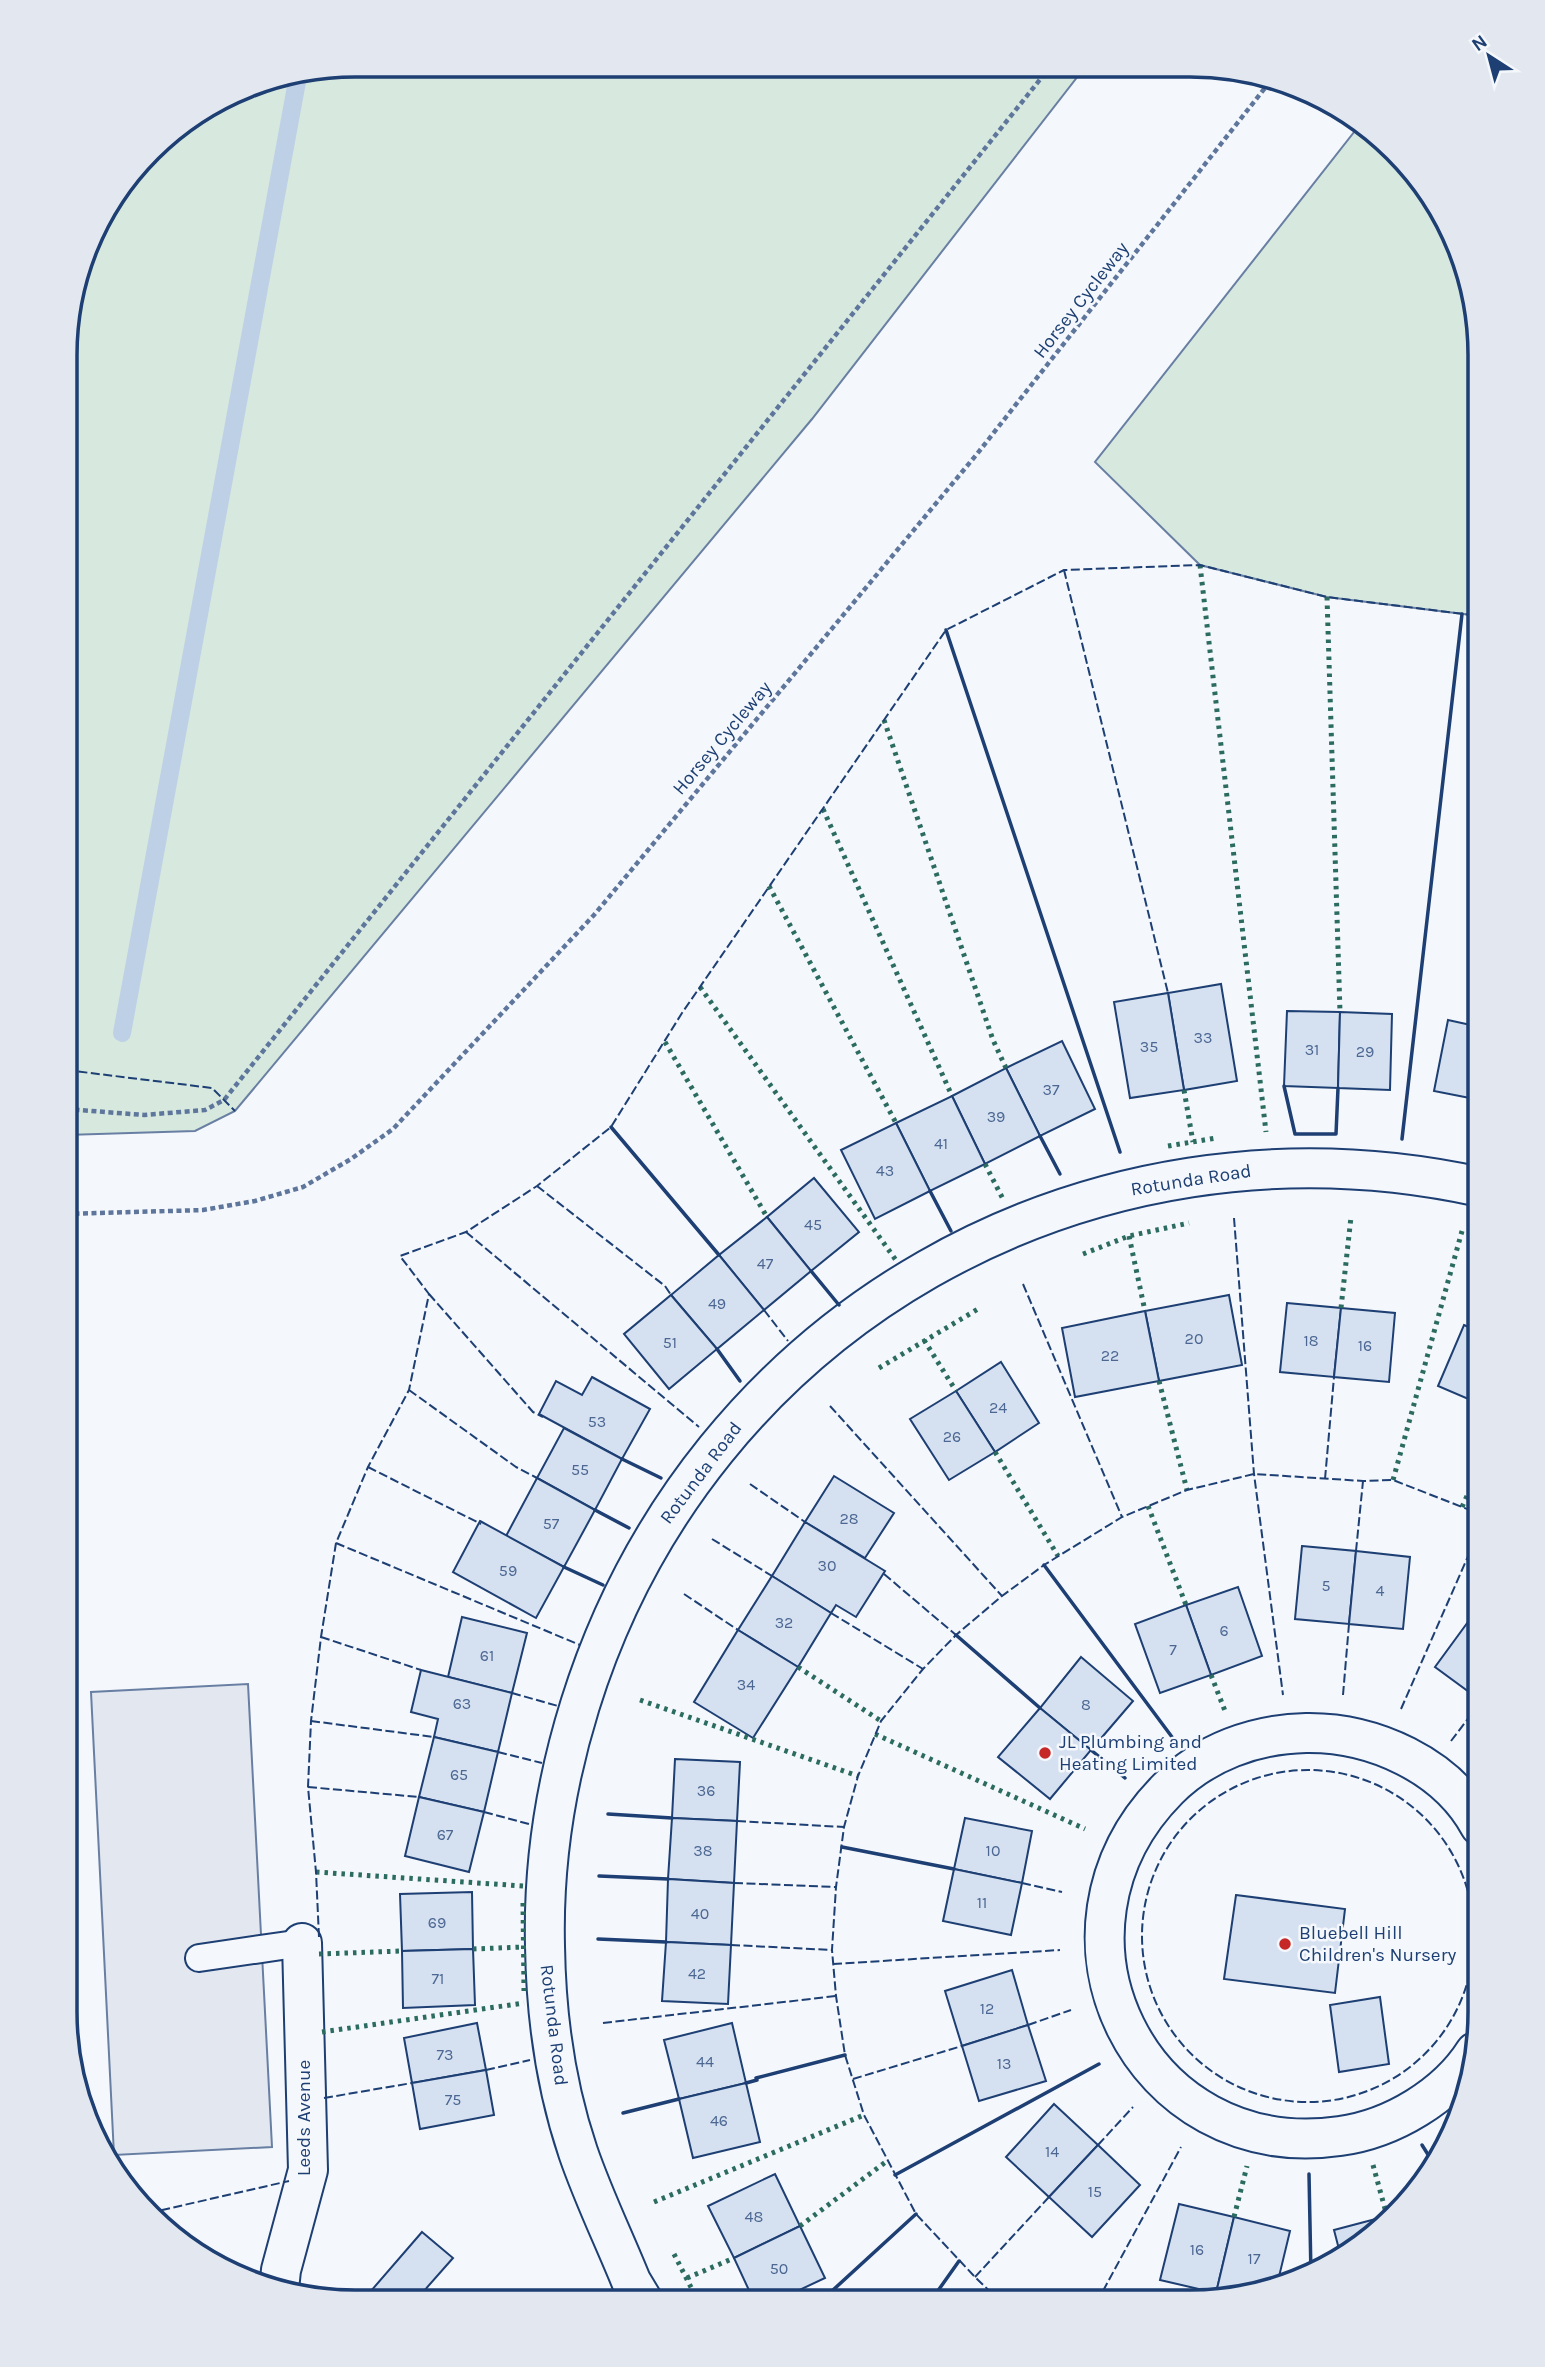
<svg xmlns="http://www.w3.org/2000/svg" width="1545" height="2367" font-family="Karla,sans-serif">
  <style>
    .green { fill: #d7e8df; stroke: #687fa3; stroke-width: 2 }
    .parking { fill: #e3e8f0; stroke: #687fa3; stroke-width: 2 }
    .lines { fill: none; stroke-linecap: round; stroke-linejoin: round }
    .stream { stroke: #bed0e5; stroke-width: 18 }
    .building { fill: #d5e0f0; stroke: #1d3f73; stroke-width: 2 }
    .lane-casing { stroke: #1d3f73; stroke-width: 30 }
    .street-casing { stroke: #1d3f73; stroke-width: 42 }
    .path { stroke: #5e769c; stroke-width: 4.5; stroke-dasharray: 5 3.5; stroke-linecap: butt }
    .lane { stroke: #f4f7fb; stroke-width: 26 }
    .street { stroke: #f4f7fb; stroke-width: 38 }
    .hedge { stroke: #2c6c60; stroke-width: 5; stroke-dasharray: 3.5 5; stroke-linecap: butt }
    .fence { stroke: #1d3f73; stroke-width: 2; stroke-dasharray: 9 3.5; stroke-linecap: butt }
    .wall { stroke: #1d3f73; stroke-width: 3.5 }
    .poi-dot { fill: #c62828; stroke: #f4f7fb; stroke-width: 2.5 }
    .labels { text-anchor: middle; dominant-baseline: central; stroke-width: 5; stroke-linejoin: round; paint-order: stroke }
    .number-label { font-size: 16px; fill: #4b6792 }
    .street-label { font-size: 19px; fill: #1d3f73; stroke: #f4f7fb }
    .poi-label { font-size: 19px; fill: #1d3f73; stroke: #f4f7fb; text-anchor: start }
    .rim { fill: none; stroke: #1d3f73; stroke-width: 3.5 }
  </style>
  <rect width="100%" height="100%" fill="#f4f7fb"/>
  <g class="green">
    <polygon points="355,65 1085,67 812,419 235,1111 195,1131 66,1135 67,318 95,226 163,137 244,87"/>
    <polygon points="1362,122 1420,178 1458,244 1480,355 1480,616 1327,597 1200,565 1095,462"/>
  </g>
  <polygon class="parking" points="248,1684 272,2147 114,2155 91,1692"/>
  <g class="lines">
    <polyline class="stream" points="122,1033 298,76"/>
  </g>
  <g class="building">
    <polygon points="1221,984 1237,1081 1184,1090 1168,993"/>
    <polygon points="1168,993 1184,1090 1130,1098 1114,1002"/>
    <polygon points="1287,1011 1340,1012 1338,1088 1284,1086"/>
    <polygon points="1340,1012 1392,1014 1390,1090 1338,1088"/>
    <polygon points="1448,1020 1480,1027 1480,1100 1434,1091"/>
    <polygon points="1062,1041 1095,1109 1040,1136 1006,1068"/>
    <polygon points="1006,1068 1040,1136 985,1164 952,1096"/>
    <polygon points="952,1096 985,1164 930,1191 896,1123"/>
    <polygon points="896,1123 930,1191 875,1219 841,1150"/>
    <polygon points="814,1178 859,1232 811,1271 767,1217"/>
    <polygon points="767,1217 811,1271 764,1310 719,1255"/>
    <polygon points="719,1255 764,1310 717,1349 671,1295"/>
    <polygon points="671,1295 717,1349 669,1389 624,1334"/>
    <polygon points="1229,1295 1242,1365 1159,1381 1145,1311"/>
    <polygon points="1287,1303 1341,1308 1334,1377 1280,1372"/>
    <polygon points="1341,1308 1395,1313 1389,1382 1334,1377"/>
    <polygon points="1145,1311 1159,1381 1075,1397 1062,1328"/>
    <polygon points="1464,1325 1480,1332 1480,1404 1438,1386"/>
    <polygon points="1001,1362 1039,1423 995,1452 956,1391"/>
    <polygon points="592,1377 650,1409 622,1459 539,1414 556,1381 582,1395"/>
    <polygon points="956,1391 995,1452 949,1480 910,1419"/>
    <polygon points="564,1428 622,1459 595,1510 537,1478"/>
    <polygon points="834,1476 894,1513 865,1558 805,1522"/>
    <polygon points="537,1478 595,1510 564,1567 506,1536"/>
    <polygon points="480,1521 564,1567 536,1618 453,1572"/>
    <polygon points="805,1522 885,1571 856,1617 836,1605 831,1613 772,1576"/>
    <polygon points="1302,1546 1356,1551 1349,1624 1295,1619"/>
    <polygon points="1356,1551 1410,1557 1403,1629 1349,1624"/>
    <polygon points="772,1576 831,1613 798,1667 738,1630"/>
    <polygon points="1238,1587 1262,1656 1211,1675 1186,1605"/>
    <polygon points="1186,1605 1211,1675 1160,1693 1135,1624"/>
    <polygon points="1476,1611 1480,1613 1480,1700 1435,1667"/>
    <polygon points="462,1617 527,1633 512,1693 448,1677"/>
    <polygon points="738,1630 798,1667 753,1738 694,1702"/>
    <polygon points="1081,1657 1133,1701 1091,1750 1040,1708"/>
    <polygon points="421,1670 512,1693 498,1752 434,1737 438,1719 411,1712"/>
    <polygon points="1040,1708 1091,1750 1050,1799 998,1757"/>
    <polygon points="434,1737 498,1752 484,1812 419,1797"/>
    <polygon points="675,1759 740,1762 737,1821 672,1818"/>
    <polygon points="419,1797 484,1812 469,1872 405,1856"/>
    <polygon points="672,1818 737,1821 734,1883 668,1879"/>
    <polygon points="965,1818 1032,1831 1022,1883 954,1869"/>
    <polygon points="954,1869 1022,1883 1011,1935 943,1921"/>
    <polygon points="668,1879 734,1883 731,1945 666,1942"/>
    <polygon points="472,1892 473,1949 402,1951 400,1894"/>
    <polygon points="1236,1895 1345,1909 1335,1993 1224,1979"/>
    <polygon points="666,1942 731,1945 728,2004 662,2001"/>
    <polygon points="473,1949 475,2005 403,2008 402,1951"/>
    <polygon points="1012,1970 1028,2025 962,2046 945,1991"/>
    <polygon points="1380,1997 1389,2064 1339,2072 1330,2005"/>
    <polygon points="477,2023 486,2070 412,2083 404,2038"/>
    <polygon points="732,2023 746,2083 679,2099 664,2040"/>
    <polygon points="1028,2025 1046,2081 979,2101 962,2046"/>
    <polygon points="486,2070 494,2115 420,2129 412,2083"/>
    <polygon points="746,2083 760,2142 693,2158 679,2099"/>
    <polygon points="1054,2104 1098,2145 1049,2197 1006,2157"/>
    <polygon points="1098,2145 1140,2185 1092,2237 1049,2197"/>
    <polygon points="775,2174 800,2226 734,2258 708,2206"/>
    <polygon points="1179,2204 1234,2217 1216,2293 1160,2280"/>
    <polygon points="1387,2216 1388,2221 1367,2242 1341,2257 1334,2230"/>
    <polygon points="1234,2217 1290,2231 1277,2285 1224,2295 1216,2293"/>
    <polygon points="800,2226 825,2278 776,2301 754,2301 734,2258"/>
    <polygon points="422,2232 453,2258 423,2292 433,2300 364,2299"/>
  </g>
  <g class="lines">
    <defs>
      <polyline id="lane" points="199,1958 302,1943"/>
      <g id="street">
        <path d="M 1475,2052 C 1447,2096 1392,2129 1340,2136 C 1140,2165 1026,1932 1168,1789 C 1205,1752 1255,1734 1306,1733 C 1373,1732 1447,1765 1480,1826"/>
        <polyline points="279,2289 281,2270 308,2170 302,1943"/>
        <path d="M 643,2301 L 631,2281 C 614,2239 593,2196 578,2152 C 556,2087 546,2014 545,1946 C 543,1865 556,1782 580,1705 C 700,1320 1087,1101 1480,1187"/>
      </g>
    </defs>
    <use href="#lane" class="lane-casing"/>
    <use href="#street" class="street-casing"/>
    <g class="path">
      <polyline points="66,1109 144,1115 205,1110 224,1100 1050,67"/>
      <polyline points="66,1214 203,1210 255,1201 303,1187 351,1159 393,1129 594,915 977,454 1272,79"/>
    </g>
    <use href="#lane" class="lane"/>
    <use href="#street" class="street"/>
    <g class="hedge">
      <polyline points="1200,565 1266,1132"/>
      <polyline points="1327,597 1340,1012"/>
      <polyline points="884,720 993,1040 1006,1068"/>
      <polyline points="823,809 952,1096"/>
      <polyline points="769,886 896,1123"/>
      <polyline points="700,987 898,1263"/>
      <polyline points="665,1042 767,1217"/>
      <polyline points="1184,1090 1193,1142"/>
      <polyline points="1168,1146 1216,1138"/>
      <polyline points="985,1164 1004,1201"/>
      <polyline points="1129,1236 1145,1311"/>
      <polyline points="1083,1254 1129,1236 1189,1223"/>
      <polyline points="1341,1308 1351,1217"/>
      <polyline points="924,1340 956,1391"/>
      <polyline points="879,1368 978,1309"/>
      <polyline points="1159,1381 1187,1490"/>
      <polyline points="995,1452 1058,1556"/>
      <polyline points="1393,1480 1462,1231"/>
      <polyline points="1148,1506 1186,1605"/>
      <polyline points="1462,1507 1480,1467"/>
      <polyline points="798,1667 881,1721"/>
      <polyline points="1211,1675 1225,1711"/>
      <polyline points="640,1700 858,1776"/>
      <polyline points="875,1734 1085,1829"/>
      <polyline points="316,1872 523,1886"/>
      <polyline points="523,1903 524,1991"/>
      <polyline points="473,1949 523,1947"/>
      <polyline points="319,1954 402,1951"/>
      <polyline points="322,2032 524,2003"/>
      <polyline points="1373,2165 1387,2216"/>
      <polyline points="654,2202 864,2115"/>
      <polyline points="1234,2217 1247,2166"/>
      <polyline points="800,2226 887,2161"/>
      <polyline points="674,2254 698,2301"/>
      <polyline points="687,2278 734,2258"/>
    </g>
    <g class="fence">
      <polyline points="1064,570 1168,993"/>
      <polyline points="66,1070 212,1088 235,1111"/>
      <polyline points="537,1186 665,1286 671,1295"/>
      <polyline points="1234,1218 1254,1474 1283,1695"/>
      <polyline points="466,1232 699,1427"/>
      <polyline points="1023,1284 1122,1517"/>
      <polyline points="429,1294 533,1412 543,1417"/>
      <polyline points="764,1310 788,1341"/>
      <polyline points="409,1390 516,1467 537,1478"/>
      <polyline points="830,1406 1002,1596"/>
      <polyline points="368,1467 481,1524"/>
      <polyline points="1325,1479 1334,1377"/>
      <polyline points="750,1484 805,1522"/>
      <polyline points="712,1539 772,1576"/>
      <polyline points="336,1543 580,1645"/>
      <polyline points="1356,1551 1363,1481"/>
      <polyline points="884,1574 956,1635"/>
      <polyline points="684,1594 738,1630"/>
      <polyline points="831,1613 923,1669"/>
      <polyline points="321,1637 421,1670"/>
      <polyline points="512,1693 558,1706"/>
      <polyline points="1343,1695 1349,1624"/>
      <polyline points="1401,1709 1480,1529"/>
      <polyline points="311,1721 434,1737"/>
      <polyline points="1451,1741 1480,1703"/>
      <polyline points="498,1752 542,1763"/>
      <circle cx="1308" cy="1936" r="166"/>
      <polyline points="308,1787 419,1797"/>
      <polyline points="484,1812 529,1824"/>
      <polyline points="737,1821 844,1827"/>
      <polyline points="734,1883 836,1887"/>
      <polyline points="1022,1883 1062,1892"/>
      <polyline points="319,1937 316,1872 308,1787 311,1721 321,1637 336,1543 368,1467 409,1390 429,1294 400,1256 466,1232 537,1186 611,1127 682,1013 946,630 1064,570 1200,565 1327,597 1480,616"/>
      <polyline points="731,1945 832,1950"/>
      <polyline points="833,1964 1060,1950"/>
      <polyline points="603,2023 836,1996"/>
      <polyline points="1028,2025 1071,2010"/>
      <polyline points="486,2070 530,2060"/>
      <polyline points="853,2079 962,2046"/>
      <polyline points="324,2098 412,2083"/>
      <polyline points="1098,2145 1133,2107"/>
      <polyline points="149,2213 289,2181"/>
      <polyline points="975,2277 1049,2197"/>
      <polyline points="1001,2302 975,2277 916,2214 864,2115 845,2055 836,1996 832,1950 836,1887 844,1827 858,1776 881,1721 923,1669 956,1635 1002,1596 1044,1565 1122,1517 1187,1490 1254,1474 1363,1481 1393,1480 1480,1514"/>
      <polyline points="1097,2302 1181,2147"/>
    </g>
    <g class="wall">
      <polyline points="946,630 1120,1152"/>
      <polyline points="1284,1086 1295,1134 1336,1134 1338,1088"/>
      <polyline points="611,1127 719,1255"/>
      <polyline points="1040,1136 1060,1174"/>
      <polyline points="1402,1139 1462,614"/>
      <polyline points="930,1191 951,1231"/>
      <polyline points="811,1271 839,1305"/>
      <polyline points="717,1349 740,1381"/>
      <polyline points="622,1459 661,1478"/>
      <polyline points="595,1510 629,1528"/>
      <polyline points="1044,1565 1172,1737"/>
      <polyline points="564,1567 603,1585"/>
      <polyline points="956,1635 1040,1708"/>
      <polyline points="1091,1750 1125,1778"/>
      <polyline points="608,1814 672,1818"/>
      <polyline points="842,1847 954,1869"/>
      <polyline points="599,1876 668,1879"/>
      <polyline points="598,1939 666,1942"/>
      <polyline points="746,2083 757,2080 756,2078 845,2055"/>
      <polyline points="623,2113 679,2099"/>
      <polyline points="1422,2145 1434,2164"/>
      <polyline points="1309,2174 1311,2275"/>
      <polyline points="895,2175 1099,2064"/>
      <polyline points="821,2301 916,2214"/>
      <polyline points="930,2302 959,2261"/>
    </g>
  </g>
  <g class="poi-dot">
    <circle cx="1045" cy="1753" r="7"/>
    <circle cx="1285" cy="1944" r="7"/>
  </g>
  <g class="labels">
    <g class="number-label">
      <text x="1203" y="1037">33</text>
      <text x="1149" y="1046">35</text>
      <text x="1312" y="1049">31</text>
      <text x="1365" y="1051">29</text>
      <text x="1051" y="1089">37</text>
      <text x="996" y="1116">39</text>
      <text x="941" y="1143">41</text>
      <text x="885" y="1170">43</text>
      <text x="813" y="1224">45</text>
      <text x="765" y="1263">47</text>
      <text x="717" y="1303">49</text>
      <text x="1194" y="1338">20</text>
      <text x="1311" y="1340">18</text>
      <text x="670" y="1342">51</text>
      <text x="1365" y="1345">16</text>
      <text x="1110" y="1355">22</text>
      <text x="998" y="1407">24</text>
      <text x="597" y="1421">53</text>
      <text x="952" y="1436">26</text>
      <text x="580" y="1469">55</text>
      <text x="849" y="1518">28</text>
      <text x="551" y="1523">57</text>
      <text x="827" y="1565">30</text>
      <text x="508" y="1570">59</text>
      <text x="1326" y="1585">5</text>
      <text x="1380" y="1590">4</text>
      <text x="784" y="1622">32</text>
      <text x="1224" y="1630">6</text>
      <text x="1173" y="1649">7</text>
      <text x="487" y="1655">61</text>
      <text x="746" y="1684">34</text>
      <text x="462" y="1703">63</text>
      <text x="1086" y="1704">8</text>
      <text x="459" y="1774">65</text>
      <text x="706" y="1790">36</text>
      <text x="445" y="1834">67</text>
      <text x="703" y="1850">38</text>
      <text x="993" y="1850">10</text>
      <text x="982" y="1902">11</text>
      <text x="700" y="1913">40</text>
      <text x="437" y="1922">69</text>
      <text x="697" y="1973">42</text>
      <text x="438" y="1978">71</text>
      <text x="987" y="2008">12</text>
      <text x="445" y="2054">73</text>
      <text x="705" y="2061">44</text>
      <text x="1004" y="2063">13</text>
      <text x="453" y="2099">75</text>
      <text x="719" y="2120">46</text>
      <text x="1052" y="2151">14</text>
      <text x="1095" y="2191">15</text>
      <text x="754" y="2216">48</text>
      <text x="1197" y="2249">16</text>
      <text x="1254" y="2258">17</text>
      <text x="779" y="2268">50</text>
    </g>
    <g class="street-label">
      <text transform="translate(1081 300) rotate(-52)">Horsey Cycleway</text>
      <text transform="translate(722 738) rotate(-50)">Horsey Cycleway</text>
      <text transform="translate(1191 1180) rotate(-9)">Rotunda Road</text>
      <text transform="translate(701 1473) rotate(-53)">Rotunda Road</text>
      <text transform="translate(554 2025) rotate(83)">Rotunda Road</text>
      <text transform="translate(304 2118) rotate(-90)">Leeds Avenue</text>
    </g>
    <g class="poi-label">
      <text x="1059" y="1742">JL Plumbing and<tspan x="1059" dy="22">Heating Limited</tspan></text>
      <text x="1299" y="1933">Bluebell Hill<tspan x="1299" dy="22">Children's Nursery</tspan></text>
    </g>
  </g>
  <path d="M0 0H1545V2367H0ZM355 77H1190A278 278 0 0 1 1468 355V2012A278 278 0 0 1 1190 2290H355A278 278 0 0 1 77 2012V355A278 278 0 0 1 355 77Z" fill="#e3e8f0" fill-rule="evenodd"/>
  <path class="rim" d="M355 77H1190A278 278 0 0 1 1468 355V2012A278 278 0 0 1 1190 2290H355A278 278 0 0 1 77 2012V355A278 278 0 0 1 355 77Z"/>
  <g transform="translate(1489 56) rotate(324)" stroke="#f4f7fb" stroke-width="5" paint-order="stroke">
  <path d="M0-5L12 26L0 18L-12 26Z" fill="#1d3f73"/>
  <text y="-10" font-size="19" font-weight="bold" text-anchor="middle" fill="#1d3f73">N</text>
  </g>
</svg>
